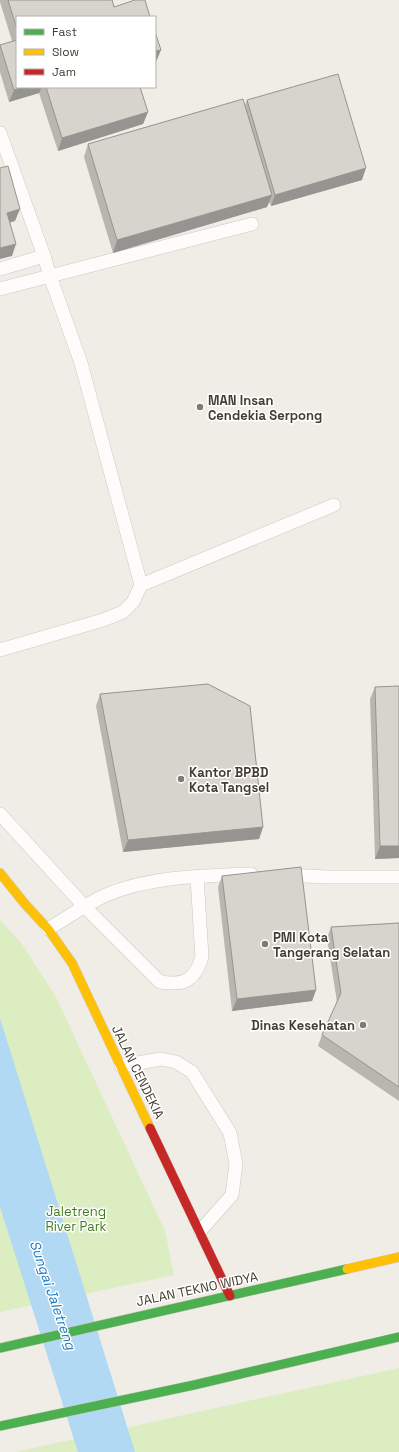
<svg xmlns="http://www.w3.org/2000/svg" width="399" height="1452" font-family="'Space Grotesk',sans-serif">
  <style>
    .green { fill: #dcedc2 }
    .water { fill: #b1d9f3 }
    .lines { fill: none; stroke-linecap: round; stroke-linejoin: round }
    .lane-casing { stroke: #cbc9c2; stroke-width: 14 }
    .fast-casing { stroke: #cfcabc; stroke-width: 10 }
    .slow-casing { stroke: #cfcabc; stroke-width: 10 }
    .jam-casing { stroke: #cfcabc; stroke-width: 10 }
    .lane { stroke: #fdfcfb; stroke-width: 13 }
    .fast { stroke: #4caf50; stroke-width: 9 }
    .slow { stroke: #ffc107; stroke-width: 9 }
    .jam { stroke: #c62828; stroke-width: 9 }
    .wall { fill: #b9b6b0 }
    .shaded-wall { fill: #969490 }
    .building { fill: #d7d4cd; stroke: #969490 }
    .poi-dot { fill: #807b71; stroke: #fff; stroke-width: 1.5 }
    .labels { text-anchor: middle; dominant-baseline: central; stroke-width: 3; stroke-linejoin: round; paint-order: stroke }
    .poi-label { font-size: 13px; font-weight: bold; fill: #453d32; stroke: #fff; text-anchor: start }
    .street-label { font-size: 13px; fill: #453d32; stroke: #fff }
    .park-label { font-size: 13px; fill: #437c1f; stroke: #fff }
    .water-label { font-size: 14px; font-style: italic; fill: #207abc; stroke: #fff }
  </style>
  <rect width="100%" height="100%" fill="#efede6"/>
  <g class="green">
    <polygon points="0,920 22,944 56,997 165,1231 174,1275 0,1312"/>
    <polygon points="399,1368 399,1452 15,1452"/>
  </g>
  <polygon class="water" points="0,1018 135,1452 78,1452 0,1207"/>
  <g class="lines">
    <defs>
      <g id="lane">
        <polyline points="0,133 44,256 50,276 252,224"/>
        <polyline points="0,269 44,256"/>
        <polyline points="0,289 50,276 81,363 141,585"/>
        <polyline points="0,650 103,620 123,612 133,602 141,585 334,505"/>
        <path d="M 0,814 L 85,907 L 160,982 C 185,986 195,980 202,957 L 197,877"/>
        <polyline points="286,875 327,877 399,877"/>
        <path d="M 48,929 C 67,918 86,904 106,895 C 151,876 203,876 251,874"/>
        <polyline points="121,1066 161,1059 176,1062 192,1072 230,1133 236,1164 232,1195 200,1231"/>
      </g>
      <g id="fast">
        <polyline points="0,1348 347,1269"/>
        <polyline points="0,1426 194,1385 399,1337"/>
      </g>
      <g id="slow">
        <polyline points="0,873 25,904 48,929 72,963 150,1128"/>
        <polyline points="347,1269 399,1257"/>
      </g>
      <polyline id="jam" points="150,1128 230,1296"/>
    </defs>
    <use href="#lane" class="lane-casing"/>
    <use href="#fast" class="fast-casing"/>
    <use href="#slow" class="slow-casing"/>
    <use href="#jam" class="jam-casing"/>
    <use href="#lane" class="lane"/>
    <use href="#fast" class="fast"/>
    <use href="#slow" class="slow"/>
    <use href="#jam" class="jam"/>
  </g>
  <g class="wall">
    <polygon points="0,0 112,0 114,7 150,17 17,17 17,87 140,87 148,112 143,124 58,151 39,93 9,102 0,72 0,45 12,41 0,2"/>
    <polygon points="247,100 362,180 271,206 269,202 267,207 113,253 84,157 88,144 245,105"/>
    <polygon points="375,687 399,858 375,859 370,699"/>
    <polygon points="100,694 263,827 259,839 123,852 96,706"/>
    <polygon points="222,876 316,990 312,1001 232,1011 218,887"/>
    <polygon points="399,923 399,1101 318,1046 322,1035 337,1002 327,938 331,927"/>
  </g>
  <g class="shaded-wall">
    <polygon points="161,50 156,62 155,62 155,51"/>
    <polygon points="23,87 42,87 39,93 9,102 14,90"/>
    <polygon points="148,112 143,124 58,151 62,138"/>
    <polygon points="366,168 362,180 271,206 275,195"/>
    <polygon points="272,195 267,207 113,253 117,240"/>
    <polygon points="20,209 15,221 2,225 7,213"/>
    <polygon points="16,244 12,256 0,259 0,248"/>
    <polygon points="263,827 259,839 123,852 128,840"/>
    <polygon points="380,846 399,846 399,858 375,859"/>
    <polygon points="316,990 312,1001 232,1011 237,999"/>
  </g>
  <g class="building">
    <polygon points="8,0 112,0 114,7 135,0 145,0 150,17 17,17 17,29"/>
    <polygon points="155,32 161,50 155,51"/>
    <polygon points="17,40 17,87 23,87 14,90 0,45"/>
    <polygon points="338,74 366,168 275,195 247,100"/>
    <polygon points="46,87 140,87 148,112 62,138"/>
    <polygon points="243,99 272,195 117,240 88,144"/>
    <polygon points="8,166 20,209 7,213 16,244 0,248 0,168"/>
    <polygon points="208,684 250,706 263,827 128,840 100,694"/>
    <polygon points="399,686 399,846 380,846 375,687"/>
    <polygon points="301,867 316,990 237,999 222,876"/>
    <polygon points="399,923 399,1087 322,1035 341,993 331,927"/>
  </g>
  <g class="poi-dot">
    <circle cx="200" cy="407" r="4"/>
    <circle cx="181" cy="779" r="4"/>
    <circle cx="265" cy="944" r="4"/>
    <circle cx="363" cy="1025" r="4"/>
  </g>
  <g class="labels">
    <g class="poi-label">
      <text x="208" y="400">MAN Insan<tspan x="208" dy="15">Cendekia Serpong</tspan></text>
      <text x="189" y="772">Kantor BPBD<tspan x="189" dy="15">Kota Tangsel</tspan></text>
      <text x="273" y="937">PMI Kota<tspan x="273" dy="15">Tangerang Selatan</tspan></text>
      <text x="355" y="1025" text-anchor="end">Dinas Kesehatan</text>
    </g>
    <g class="street-label">
      <text transform="translate(138 1072) rotate(64)">JALAN CENDEKIA</text>
      <text transform="translate(197 1289) rotate(-12)">JALAN TEKNO WIDYA</text>
    </g>
    <g class="park-label">
      <text x="76" y="1211">Jaletreng<tspan x="76" dy="15">River Park</tspan></text>
    </g>
    <g class="water-label">
      <text transform="translate(53 1295) rotate(71)">Sungai Jaletreng</text>
    </g>
  </g>
  <rect x="16" y="16" width="140" height="72" fill="#ffffff" stroke="#b5b1ad"/>
  <rect x="24" y="29" width="20" height="6" fill="#4caf50" stroke="#b5b1ad"/>
  <text x="52" y="36" font-size="12" fill="#453d32">Fast</text>
  <rect x="24" y="49" width="20" height="6" fill="#ffc107" stroke="#b5b1ad"/>
  <text x="52" y="56" font-size="12" fill="#453d32">Slow</text>
  <rect x="24" y="69" width="20" height="6" fill="#c62828" stroke="#b5b1ad"/>
  <text x="52" y="76" font-size="12" fill="#453d32">Jam</text>
</svg>
